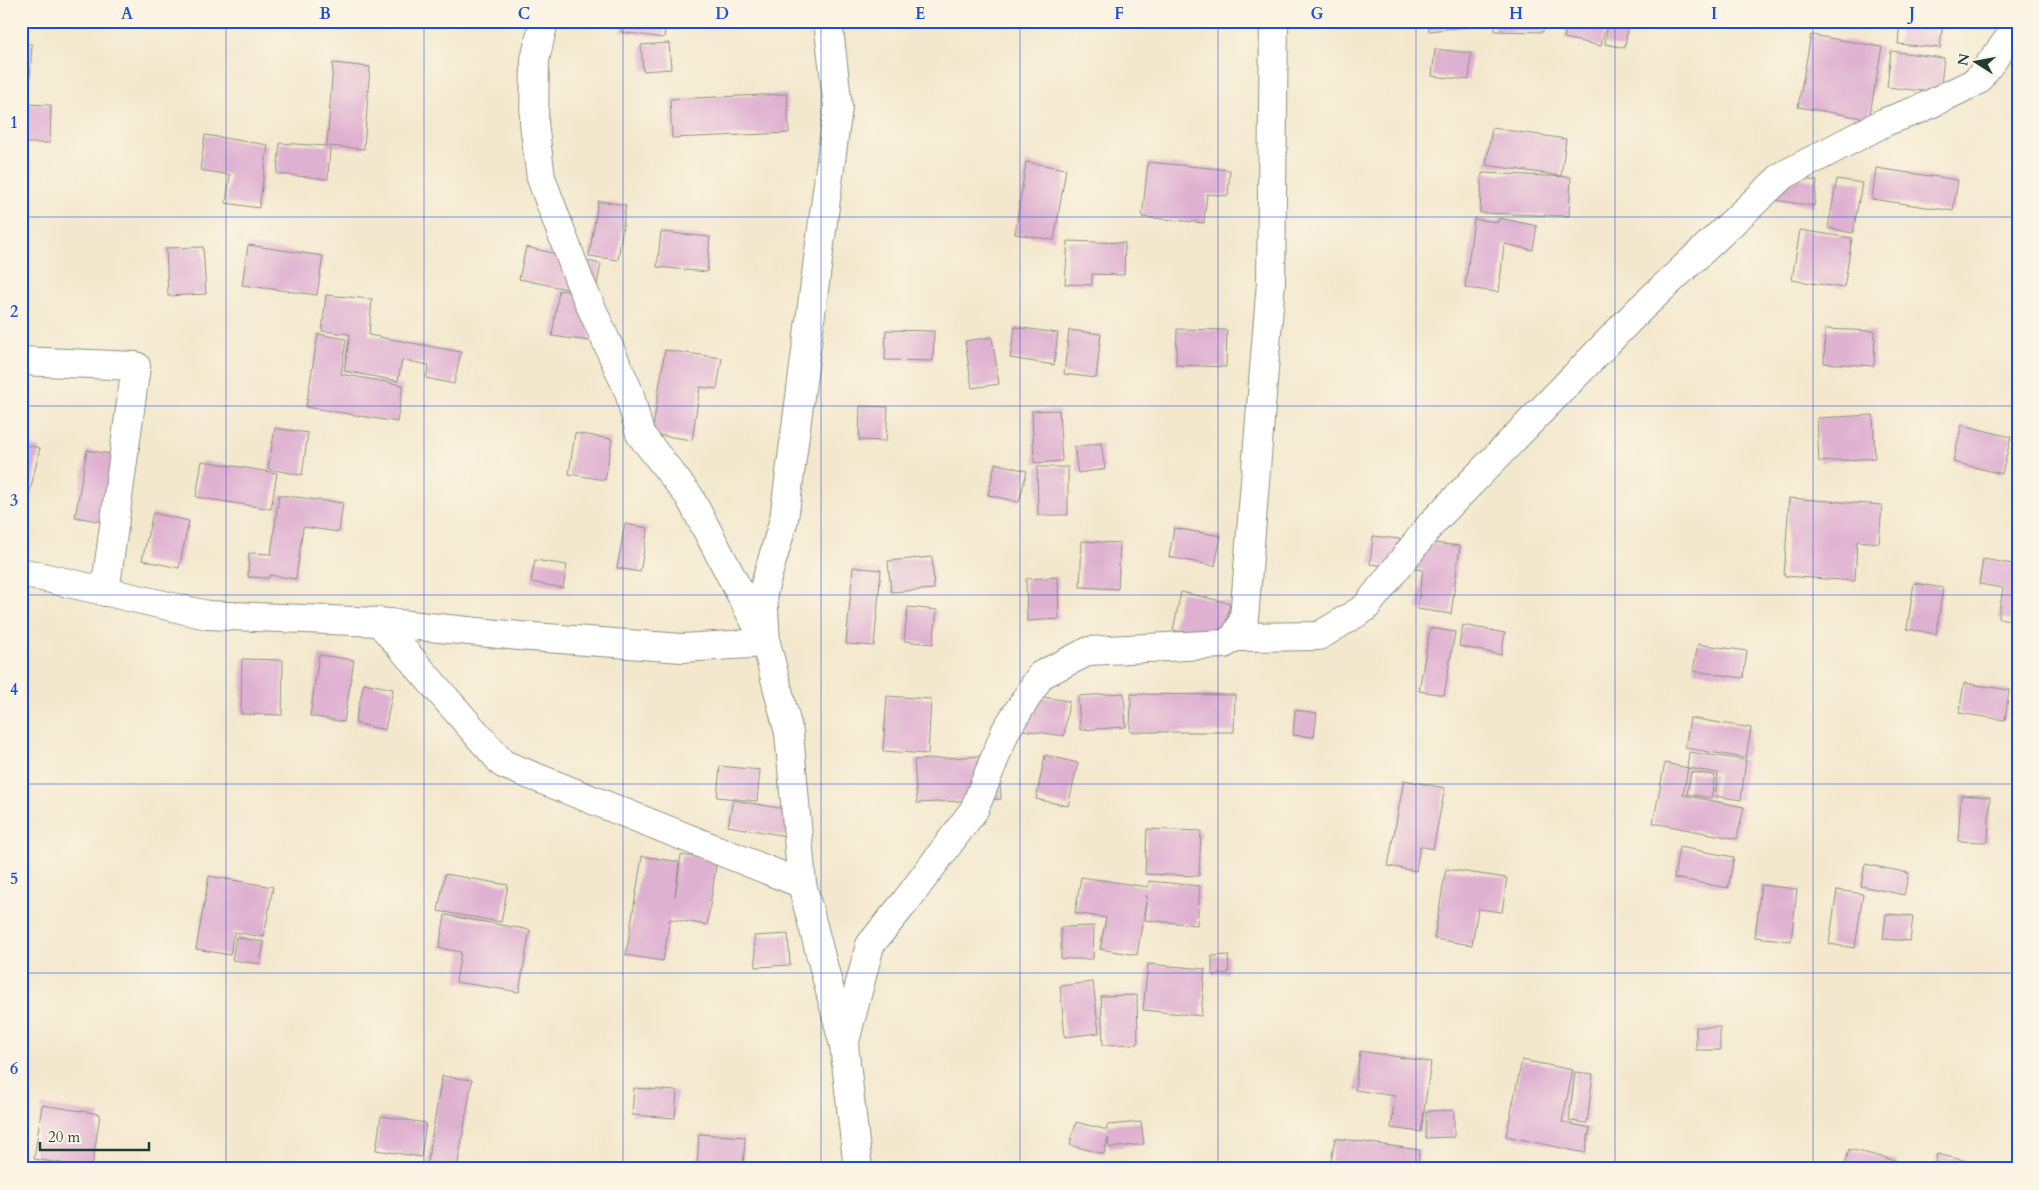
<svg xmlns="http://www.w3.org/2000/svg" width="2039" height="1190" font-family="Cardo,serif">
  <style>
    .building { fill: #dfb1d1 }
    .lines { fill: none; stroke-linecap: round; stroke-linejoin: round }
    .street-casing { stroke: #899280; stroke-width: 30 }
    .street { stroke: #fff; stroke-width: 28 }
    .grid { fill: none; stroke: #1d4ed8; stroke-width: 1; stroke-opacity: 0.55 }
    .neatline { fill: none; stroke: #1d4ed8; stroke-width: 2 }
    .grid-label { font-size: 16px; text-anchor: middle; font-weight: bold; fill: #1d4ed8 }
  </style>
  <rect width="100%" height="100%" fill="#fcf5e5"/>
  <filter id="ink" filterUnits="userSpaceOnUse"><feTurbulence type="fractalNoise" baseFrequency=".02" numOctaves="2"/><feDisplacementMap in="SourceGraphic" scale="10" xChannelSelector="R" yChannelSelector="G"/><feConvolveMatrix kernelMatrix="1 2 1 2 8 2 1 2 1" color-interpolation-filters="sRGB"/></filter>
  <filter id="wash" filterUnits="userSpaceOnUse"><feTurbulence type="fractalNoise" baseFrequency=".0096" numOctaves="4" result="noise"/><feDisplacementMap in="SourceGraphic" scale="20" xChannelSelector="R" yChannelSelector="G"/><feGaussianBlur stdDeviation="1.12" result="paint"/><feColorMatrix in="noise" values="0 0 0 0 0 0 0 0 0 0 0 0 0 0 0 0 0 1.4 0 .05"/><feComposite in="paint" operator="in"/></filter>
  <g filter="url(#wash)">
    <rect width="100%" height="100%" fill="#f3e8cd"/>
    <g id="blocks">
      <g class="building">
        <polygon points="622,21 666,21 664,38 621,32"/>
        <polygon points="1428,21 1483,21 1483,25 1429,31"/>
        <polygon points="1495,21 1543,21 1543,32 1495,31"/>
        <polygon points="1568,21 1607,21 1601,46 1564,38"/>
        <polygon points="1608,21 1628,21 1625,48 1605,44"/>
        <polygon points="1900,21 1943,21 1940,48 1898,44"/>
        <polygon points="1811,35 1882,47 1869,119 1798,107"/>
        <polygon points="21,43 32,44 30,77 21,76"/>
        <polygon points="669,43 671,69 643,71 641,45"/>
        <polygon points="1435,49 1471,53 1469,80 1432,76"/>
        <polygon points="1891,51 1944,58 1940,93 1887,87"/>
        <polygon points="333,63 370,67 364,149 330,146 328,179 277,174 280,143 327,146"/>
        <polygon points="787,94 789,133 672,138 670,99"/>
        <polygon points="21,104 51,105 50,143 21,143"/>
        <polygon points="1492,128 1566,139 1561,176 1486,165"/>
        <polygon points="205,135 268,145 259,208 226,203 230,175 200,170"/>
        <polygon points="2018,135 2018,147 2014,146"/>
        <polygon points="1026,162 1066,169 1054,240 1015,234"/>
        <polygon points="1148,162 1230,170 1228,196 1207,194 1204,223 1142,217"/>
        <polygon points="1876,168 1958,180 1953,211 1872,199"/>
        <polygon points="1482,173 1571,177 1569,216 1480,213"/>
        <polygon points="1771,174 1817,181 1814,206 1768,199"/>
        <polygon points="1837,179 1862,183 1853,233 1828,228"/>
        <polygon points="598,201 626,205 618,260 589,256"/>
        <polygon points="1499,218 1537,226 1533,250 1504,244 1499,292 1465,288 1474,219 1498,222"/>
        <polygon points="1800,230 1852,238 1844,288 1792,280"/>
        <polygon points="661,232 710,237 707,272 657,267"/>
        <polygon points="1068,241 1125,243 1124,275 1092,274 1092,285 1065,284"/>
        <polygon points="248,245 323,256 317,295 242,285"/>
        <polygon points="203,247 206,294 168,296 166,248"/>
        <polygon points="526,247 601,264 595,295 589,341 552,336 559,290 590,294 519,279"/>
        <polygon points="326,295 372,299 369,335 461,352 454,384 426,378 429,365 402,360 398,381 344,371 350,334 322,331"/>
        <polygon points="1015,327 1058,333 1054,365 1010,358"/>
        <polygon points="1177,329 1227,330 1226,367 1176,365"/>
        <polygon points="1825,329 1875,331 1874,366 1824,363"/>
        <polygon points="886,330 934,331 933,361 885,360"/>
        <polygon points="1069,330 1101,334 1096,378 1064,374"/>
        <polygon points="318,334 346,339 341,374 403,385 397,422 306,407"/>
        <polygon points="992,337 999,384 972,388 965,341"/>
        <polygon points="665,350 722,358 717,389 700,387 692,440 652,434"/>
        <polygon points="860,406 888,407 886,441 859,440"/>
        <polygon points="1059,410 1062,461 1034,463 1032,411"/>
        <polygon points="1873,415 1875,458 1819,462 1817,418"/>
        <polygon points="1962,425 2011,437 2002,474 1953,462"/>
        <polygon points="275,428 308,433 302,475 268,469"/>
        <polygon points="575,433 612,439 605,480 569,474"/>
        <polygon points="1101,443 1105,469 1078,473 1074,447"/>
        <polygon points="21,444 40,448 27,504 21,503"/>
        <polygon points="87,450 121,456 109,523 75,517"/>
        <polygon points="202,461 277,473 271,509 196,497"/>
        <polygon points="995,463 1027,471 1019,502 988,495"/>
        <polygon points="1037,467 1068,467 1068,515 1038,515"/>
        <polygon points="279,495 343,503 339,532 303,527 296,579 269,575 269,578 248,577 249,553 271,554"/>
        <polygon points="1789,498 1882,505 1879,543 1857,541 1855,581 1784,576"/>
        <polygon points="153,513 189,521 179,568 142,560"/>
        <polygon points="625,524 648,528 640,572 617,568"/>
        <polygon points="1174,528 1221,536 1215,566 1169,557"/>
        <polygon points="1373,536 1460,546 1451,614 1417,609 1423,570 1370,564"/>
        <polygon points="1082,541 1120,543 1118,589 1080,587"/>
        <polygon points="932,557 934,589 891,592 888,561"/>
        <polygon points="1983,559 2018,565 2018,621 1998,618 2003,588 1979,584"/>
        <polygon points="535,560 567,565 563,588 531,582"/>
        <polygon points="853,567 881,570 874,646 846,644"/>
        <polygon points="1058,577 1059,619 1027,621 1026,579"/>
        <polygon points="1914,583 1943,588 1936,634 1907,629"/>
        <polygon points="1181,592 1230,603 1223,640 1173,630"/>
        <polygon points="908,607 937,610 933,644 904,641"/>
        <polygon points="1463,625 1505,633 1501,655 1459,646"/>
        <polygon points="1430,628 1455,632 1444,695 1419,691"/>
        <polygon points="1698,644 1747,651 1743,678 1693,671"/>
        <polygon points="319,655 354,660 344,722 310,716"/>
        <polygon points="242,659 283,660 282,715 241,714"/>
        <polygon points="364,683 393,689 385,730 355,723"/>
        <polygon points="1964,683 2009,690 2005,720 1959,713"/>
        <polygon points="1124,693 1126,727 1080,730 1078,696"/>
        <polygon points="1022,694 1069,701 1064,736 1016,729"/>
        <polygon points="1131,694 1235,695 1234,732 1130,732"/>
        <polygon points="887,696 931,699 928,754 883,751"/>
        <polygon points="1295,710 1317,713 1314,737 1293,735"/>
        <polygon points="1690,718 1751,728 1746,758 1685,748"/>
        <polygon points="1689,752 1746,760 1741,800 1715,796 1718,773 1687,768"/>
        <polygon points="998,755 1001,799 917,803 914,760"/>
        <polygon points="1045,755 1078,763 1068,806 1036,799"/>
        <polygon points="1665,763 1688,768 1683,795 1744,807 1737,839 1653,823"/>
        <polygon points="720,766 760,770 757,801 717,797"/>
        <polygon points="1691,772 1715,775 1711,798 1687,794"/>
        <polygon points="1404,780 1445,788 1433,849 1420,846 1416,871 1388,866"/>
        <polygon points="1961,795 1990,797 1988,842 1958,841"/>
        <polygon points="733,800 790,810 786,836 728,826"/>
        <polygon points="1147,829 1201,831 1199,876 1145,874"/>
        <polygon points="1679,847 1734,857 1728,888 1674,878"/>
        <polygon points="681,855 717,860 707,925 670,919 663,961 626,955 642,856 679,862 675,896"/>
        <polygon points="1865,864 1909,873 1904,895 1861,886"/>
        <polygon points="1446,869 1507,878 1502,912 1478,909 1472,945 1434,939"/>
        <polygon points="445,874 508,885 501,922 438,911"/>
        <polygon points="209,876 273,887 264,937 234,932 230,955 196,949"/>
        <polygon points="1081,877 1148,887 1149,881 1200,886 1197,925 1145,920 1147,895 1137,955 1100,949 1106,918 1075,913"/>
        <polygon points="1761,885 1797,889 1791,941 1755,937"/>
        <polygon points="1837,890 1863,894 1855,948 1829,944"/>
        <polygon points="1886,914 1913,916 1910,941 1883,939"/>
        <polygon points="445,915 530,930 519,992 456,982 461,952 439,948"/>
        <polygon points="1094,926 1093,959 1061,959 1061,927"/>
        <polygon points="788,934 790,965 756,967 754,936"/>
        <polygon points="236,937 264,942 260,964 232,960"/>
        <polygon points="1228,955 1229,973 1212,975 1212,956"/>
        <polygon points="1148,964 1205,969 1201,1016 1143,1010"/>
        <polygon points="1093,982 1099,1033 1065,1037 1060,986"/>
        <polygon points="1137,995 1138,1044 1103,1045 1101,996"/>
        <rect x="1696" y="1027" width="24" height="23"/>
        <polygon points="1360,1051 1431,1062 1421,1132 1391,1128 1395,1096 1355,1090"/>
        <polygon points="1522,1060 1573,1070 1562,1122 1590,1128 1585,1153 1506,1136"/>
        <polygon points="1575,1072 1593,1074 1587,1123 1569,1121"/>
        <polygon points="442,1076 472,1080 457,1169 427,1165"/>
        <polygon points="634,1088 677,1091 675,1118 632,1115"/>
        <polygon points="42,1105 100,1114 92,1168 34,1159"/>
        <polygon points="1454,1110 1454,1137 1426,1138 1426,1111"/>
        <polygon points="381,1116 426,1123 421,1157 376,1150"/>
        <polygon points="1076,1122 1107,1130 1107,1125 1141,1122 1144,1144 1109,1148 1108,1138 1104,1154 1070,1145"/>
        <polygon points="699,1134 745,1137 743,1169 697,1169"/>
        <polygon points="1335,1138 1420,1150 1417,1169 1330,1169"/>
        <polygon points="1849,1149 1898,1161 1896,1169 1844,1169"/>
        <polygon points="1937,1154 1996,1168 1996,1169 1934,1169"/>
        <polygon points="1076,1165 1091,1168 1090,1169 1075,1169"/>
      </g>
    </g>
  </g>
  <g filter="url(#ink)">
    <use href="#blocks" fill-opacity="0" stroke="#899280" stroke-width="1"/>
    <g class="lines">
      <defs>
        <g id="street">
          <polyline points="544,21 535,60 534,123 541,178 579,280 629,392 640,434 689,496 762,635"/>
          <polyline points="828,21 838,107 784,519 763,592 766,643 789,733 802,884 844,1045 858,1169"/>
          <polyline points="21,361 136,366 105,592"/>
          <polyline points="21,572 207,615 379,622 519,636 682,648 766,643"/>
          <polyline points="379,622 503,764 802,884"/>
          <polyline points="1235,637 1244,619 1271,282 1274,21"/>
          <polyline points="844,1045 870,945 906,901 974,810 1006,730 1041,675 1089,651 1224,644 1235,637 1319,636 1365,608 1432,523 1638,311 1782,176 1885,122 1920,109 1977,81 2013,33 2015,21"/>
        </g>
      </defs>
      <use href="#street" class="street-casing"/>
      <use href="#street" class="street"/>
    </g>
  </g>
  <path class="grid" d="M 226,21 L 226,1169M 424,21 L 424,1169M 623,21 L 623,1169M 821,21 L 821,1169M 1020,21 L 1020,1169M 1218,21 L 1218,1169M 1416,21 L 1416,1169M 1615,21 L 1615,1169M 1813,21 L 1813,1169M 21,217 L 2018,217M 21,406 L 2018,406M 21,595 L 2018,595M 21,784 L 2018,784M 21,973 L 2018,973"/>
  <rect width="2039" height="1190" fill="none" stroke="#fcf5e5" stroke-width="55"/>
  <g transform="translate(1976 62) rotate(281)" stroke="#fcf5e5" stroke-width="4" paint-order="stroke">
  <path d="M0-4L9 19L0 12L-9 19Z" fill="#1f3d34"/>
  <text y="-8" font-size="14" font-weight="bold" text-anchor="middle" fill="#1f3d34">N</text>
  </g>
  <path d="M40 1142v8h109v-8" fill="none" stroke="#1f3d34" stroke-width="2.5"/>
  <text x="48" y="1142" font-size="15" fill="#1f3d34" stroke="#fcf5e5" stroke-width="4" paint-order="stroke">20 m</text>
  <rect x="28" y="28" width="1984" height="1134" class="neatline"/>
  <g class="grid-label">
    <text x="127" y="19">A</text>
    <text x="325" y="19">B</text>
    <text x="524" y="19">C</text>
    <text x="722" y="19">D</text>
    <text x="920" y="19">E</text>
    <text x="1119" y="19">F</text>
    <text x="1317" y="19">G</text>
    <text x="1516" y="19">H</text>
    <text x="1714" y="19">I</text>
    <text x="1912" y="19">J</text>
    <text x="14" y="128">1</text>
    <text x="14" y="317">2</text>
    <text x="14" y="506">3</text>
    <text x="14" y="695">4</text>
    <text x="14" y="884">5</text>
    <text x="14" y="1074">6</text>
  </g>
</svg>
